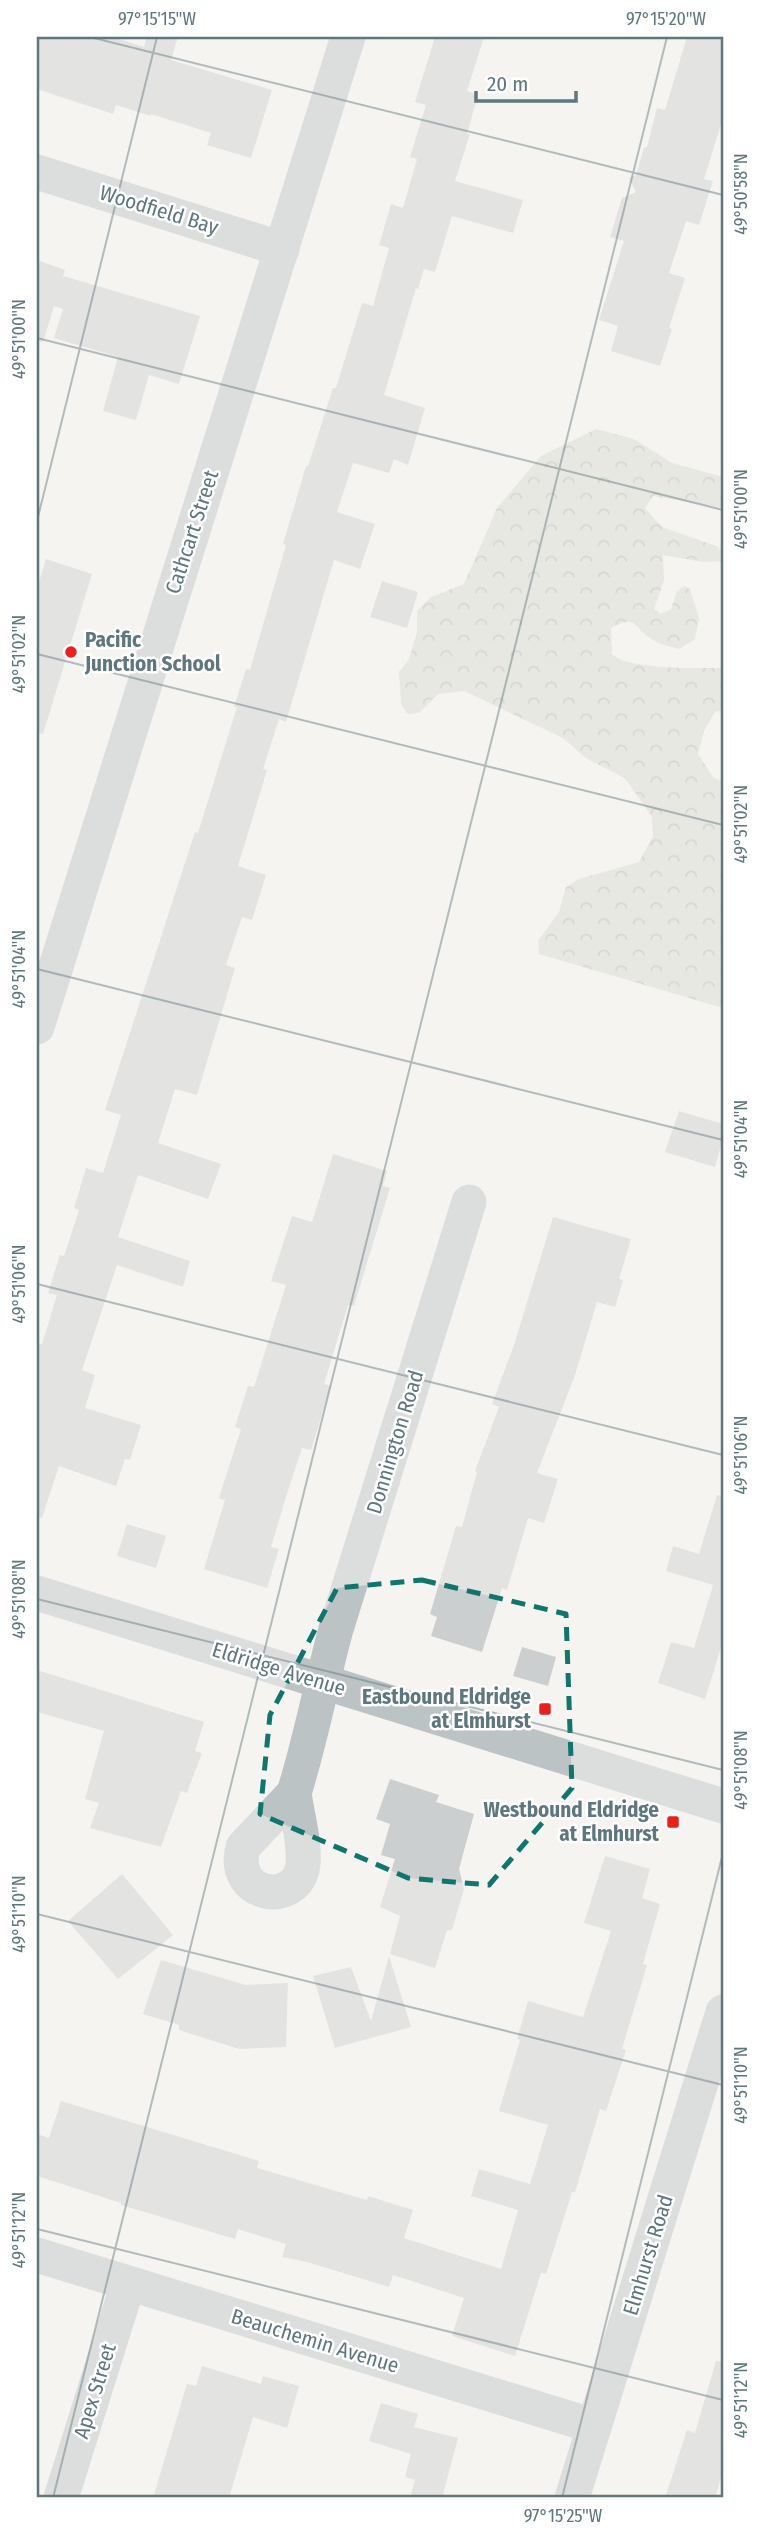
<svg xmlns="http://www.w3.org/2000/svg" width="760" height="2535" font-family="'Fira Sans Condensed',sans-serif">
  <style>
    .forest { fill: url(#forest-crowns) }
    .building { fill: #cccfd0 }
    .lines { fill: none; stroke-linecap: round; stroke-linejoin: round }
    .minor { stroke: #bcc3c5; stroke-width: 35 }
    .marked { fill: none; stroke: #0f766e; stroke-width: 5; stroke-dasharray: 14 9; stroke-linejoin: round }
    .ticks { fill: none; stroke: #5e767d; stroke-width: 2; stroke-opacity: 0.45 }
    .poi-dot { fill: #eb201a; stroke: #fff; stroke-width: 2.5 }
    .labels { text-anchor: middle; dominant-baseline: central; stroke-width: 5; stroke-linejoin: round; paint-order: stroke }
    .street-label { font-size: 21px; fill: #5e767d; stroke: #fff }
    .poi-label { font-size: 21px; font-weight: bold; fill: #5e767d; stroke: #fff; text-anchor: end }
    .neatline { fill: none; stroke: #5e767d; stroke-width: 2.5 }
    .ticks-label { font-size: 18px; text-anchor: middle; fill: #5e767d }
  </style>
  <defs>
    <pattern id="forest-crowns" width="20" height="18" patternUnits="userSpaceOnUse" patternTransform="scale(1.75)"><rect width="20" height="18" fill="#d5dacf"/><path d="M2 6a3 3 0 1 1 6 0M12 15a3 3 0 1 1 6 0" fill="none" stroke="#b0b5ad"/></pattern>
  </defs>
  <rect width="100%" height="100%" fill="#f5f4f0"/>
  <path class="forest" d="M 596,429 L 634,439 L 672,463 L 723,477 L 723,508 L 653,496 L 645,508 L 662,527 L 716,546 L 723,552 L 723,561 L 704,562 L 663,555 L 664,580 L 654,609 L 661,614 L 671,609 L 677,591 L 684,586 L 690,589 L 699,618 L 695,639 L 679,649 C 671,646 660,645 653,640 C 633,629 639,613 611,628 L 612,654 C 627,670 699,668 723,668 L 723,710 L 715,712 L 704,731 L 698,754 L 713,777 L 723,782 L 723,1008 L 539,954 L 538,941 L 559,912 L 566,887 L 579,879 L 639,862 L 653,836 L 652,817 L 625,778 L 587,759 L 563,738 L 464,691 L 438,694 L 419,713 L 407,714 L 401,704 L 399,672 L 409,659 L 417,632 L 417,611 L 431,597 L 464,584 L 497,508 L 541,456 Z"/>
  <g class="building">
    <polygon points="37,37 113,37 144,47 147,37 178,37 171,60 272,90 251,158 207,145 211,133 151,114 151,116 116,105 113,114 37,89"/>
    <polygon points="435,37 484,37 467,91 478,95 467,134 470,134 455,181 523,200 513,233 452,216 435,272 424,269 418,289 416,288 384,395 425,408 408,465 394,459 389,473 353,463 337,512 375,524 360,569 334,560 286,722 279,719 263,769 267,770 238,866 266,875 252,920 242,917 226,965 235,968 197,1095 175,1089 158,1143 221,1164 208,1199 138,1175 118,1237 190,1261 183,1287 117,1265 82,1370 95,1375 85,1408 141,1425 130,1460 125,1459 116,1486 59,1466 42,1518 37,1517 37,1343 42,1344 57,1295 48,1293 60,1255 64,1256 79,1210 74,1208 86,1168 103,1173 121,1115 105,1110 195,832 198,833 237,707 234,707 246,669 250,670 286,545 283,544 306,466 308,466 333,388 336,388 362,303 373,306 389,248 379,245 391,204 403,208 417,159 410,157 426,105 415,102"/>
    <polygon points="687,37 723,37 723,118 704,179 713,181 699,225 686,221 669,273 685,278 669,328 672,329 660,366 611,351 618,326 599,320 624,241 610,237 622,198 636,192 629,178 636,175 644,148 647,147 657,108 665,110"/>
    <polygon points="37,260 65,270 63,276 200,316 179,384 149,375 136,420 103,411 118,357 54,338 63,309 54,306 43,342 37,341"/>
    <polygon points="46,559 92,574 43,734 37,733 37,588"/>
    <polygon points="382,581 418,592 407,628 370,617"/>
    <polygon points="679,1111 723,1124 723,1139 715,1167 665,1152"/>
    <polygon points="333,1154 387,1171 383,1186 390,1188 354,1306 348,1305 324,1384 331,1386 311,1450 302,1448 285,1500 271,1547 279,1549 267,1588 204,1569 225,1500 219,1498 241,1429 235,1427 248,1386 254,1387 286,1285 271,1281 292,1216 312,1222"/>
    <polygon points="553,1217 631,1239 619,1279 623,1280 615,1307 597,1302 575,1375 537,1473 558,1479 544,1523 528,1518 507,1590 502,1588 482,1652 431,1636 437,1617 430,1614 456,1526 462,1527 477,1472 475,1471 499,1407 492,1404 514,1345"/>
    <polygon points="717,1495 723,1496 723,1641 705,1699 658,1683 671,1642 694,1648 713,1585 666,1571 673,1546 699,1554"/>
    <polygon points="127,1524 166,1536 156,1568 117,1556"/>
    <polygon points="522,1647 556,1657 548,1686 513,1676"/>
    <polygon points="37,1670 204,1722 195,1751 202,1753 187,1793 181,1791 161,1847 90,1828 99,1803 85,1799 104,1731 37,1712"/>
    <polygon points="390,1779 439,1795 436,1802 474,1814 459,1869 464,1889 452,1930 447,1930 435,1968 390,1954 400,1916 380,1907 395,1859 381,1855 390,1824 376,1819"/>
    <polygon points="605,1856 650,1869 642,1898 660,1904 643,1964 647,1965 622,2049 626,2050 606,2111 600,2109 575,2192 572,2192 546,2274 541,2273 515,2356 452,2336 464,2298 393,2275 389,2287 307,2262 282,2257 286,2244 238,2229 235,2239 121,2205 121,2203 37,2176 37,2134 49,2138 61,2101 259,2161 257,2168 367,2200 368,2196 413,2210 404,2238 501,2269 518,2210 471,2196 479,2169 530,2184 548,2125 499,2111 520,2040 517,2039 528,2001 583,2017 611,1931 584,1923"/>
    <polygon points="122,1874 173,1935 118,1979 68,1921"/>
    <polygon points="389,1956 411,2027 335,2048 313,1976 351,1967 371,2021"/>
    <polygon points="161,1960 246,1985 288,1983 286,2047 239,2049 179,2030 179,2025 143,2014"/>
    <polygon points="716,2361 723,2362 723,2470 715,2498 665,2498 687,2430 695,2433"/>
    <polygon points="202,2366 261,2384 263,2376 299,2386 287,2428 253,2417 229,2498 153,2498 187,2384 196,2386"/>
    <polygon points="381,2403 418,2414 414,2427 458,2438 442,2498 410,2498 415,2480 405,2477 411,2454 369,2441"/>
  </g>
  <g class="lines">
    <g class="minor">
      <polyline points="37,172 282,249"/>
      <polyline points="37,1027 348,37"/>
      <polyline points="37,1593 723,1806"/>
      <path d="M 294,1793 C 311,1739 321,1684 336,1629 L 469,1202"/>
      <path d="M 294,1793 C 297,1815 305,1842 303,1864 C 298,1908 229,1898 243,1847 Z"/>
      <polyline points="37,2255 594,2426"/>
      <polyline points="61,2498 128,2284"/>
      <polyline points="572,2498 723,2012"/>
    </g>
  </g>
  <path d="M0 0H760V2535H0ZM 422,1580 L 566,1614 L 572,1788 L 489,1885 L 408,1878 L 260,1814 L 270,1715 L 337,1588 Z" fill="#f5f4f0" fill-opacity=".55" fill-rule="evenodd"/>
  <path class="marked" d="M 422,1580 L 566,1614 L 572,1788 L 489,1885 L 408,1878 L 260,1814 L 270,1715 L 337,1588 Z"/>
  <path class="ticks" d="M 90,37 L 723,195M 37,338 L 723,510M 37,521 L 157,37M 37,654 L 723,825M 37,969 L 723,1140M 37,1284 L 723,1455M 37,1599 L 723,1770M 37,1914 L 723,2085M 37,2229 L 723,2400M 53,2498 L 667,37M 562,2498 L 723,1853"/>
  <g class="poi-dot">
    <circle cx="71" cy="652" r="7"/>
    <rect x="538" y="1702" width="14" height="14" rx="3.5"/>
    <rect x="666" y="1815" width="14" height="14" rx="3.5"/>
  </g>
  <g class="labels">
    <g class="street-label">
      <text transform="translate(159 210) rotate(17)">Woodfield Bay</text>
      <text transform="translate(192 532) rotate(-72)">Cathcart Street</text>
      <text transform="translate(395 1442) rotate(-73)">Donnington Road</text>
      <text transform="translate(279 1669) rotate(17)">Eldridge Avenue</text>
      <text transform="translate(648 2255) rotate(-73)">Elmhurst Road</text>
      <text transform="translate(315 2341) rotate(17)">Beauchemin Avenue</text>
      <text transform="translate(95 2391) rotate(-73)">Apex Street</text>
    </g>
    <g class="poi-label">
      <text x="85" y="640" text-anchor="start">Pacific<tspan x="85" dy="24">Junction School</tspan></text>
      <text x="531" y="1697">Eastbound Eldridge<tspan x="531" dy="24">at Elmhurst</tspan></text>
      <text x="659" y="1810">Westbound Eldridge<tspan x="659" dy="24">at Elmhurst</tspan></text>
    </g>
  </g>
  <rect width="760" height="2535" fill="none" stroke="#ffffff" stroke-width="77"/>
  <path d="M476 91v10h100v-10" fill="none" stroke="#5e767d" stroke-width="3.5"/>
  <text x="487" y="91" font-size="21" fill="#5e767d" stroke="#ffffff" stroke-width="5" paint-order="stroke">20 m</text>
  <rect x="38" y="38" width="684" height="2458" class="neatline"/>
  <g class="ticks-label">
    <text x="157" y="25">97°15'15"W</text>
    <text x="666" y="25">97°15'20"W</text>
    <text transform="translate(741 194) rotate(-90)" y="6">49°50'58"N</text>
    <text transform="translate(19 339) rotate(-90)" y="6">49°51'00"N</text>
    <text transform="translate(741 509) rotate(-90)" y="6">49°51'00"N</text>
    <text transform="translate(19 654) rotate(-90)" y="6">49°51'02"N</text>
    <text transform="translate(741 824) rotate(-90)" y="6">49°51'02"N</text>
    <text transform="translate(19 969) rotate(-90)" y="6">49°51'04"N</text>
    <text transform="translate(741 1139) rotate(-90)" y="6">49°51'04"N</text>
    <text transform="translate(19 1284) rotate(-90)" y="6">49°51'06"N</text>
    <text transform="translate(741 1455) rotate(-90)" y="6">49°51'06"N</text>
    <text transform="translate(19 1599) rotate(-90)" y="6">49°51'08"N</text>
    <text transform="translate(741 1770) rotate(-90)" y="6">49°51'08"N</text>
    <text transform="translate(19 1914) rotate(-90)" y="6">49°51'10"N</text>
    <text transform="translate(741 2085) rotate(-90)" y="6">49°51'10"N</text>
    <text transform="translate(19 2230) rotate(-90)" y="6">49°51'12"N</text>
    <text transform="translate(741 2400) rotate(-90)" y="6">49°51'12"N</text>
    <text x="563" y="2522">97°15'25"W</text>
  </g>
</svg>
